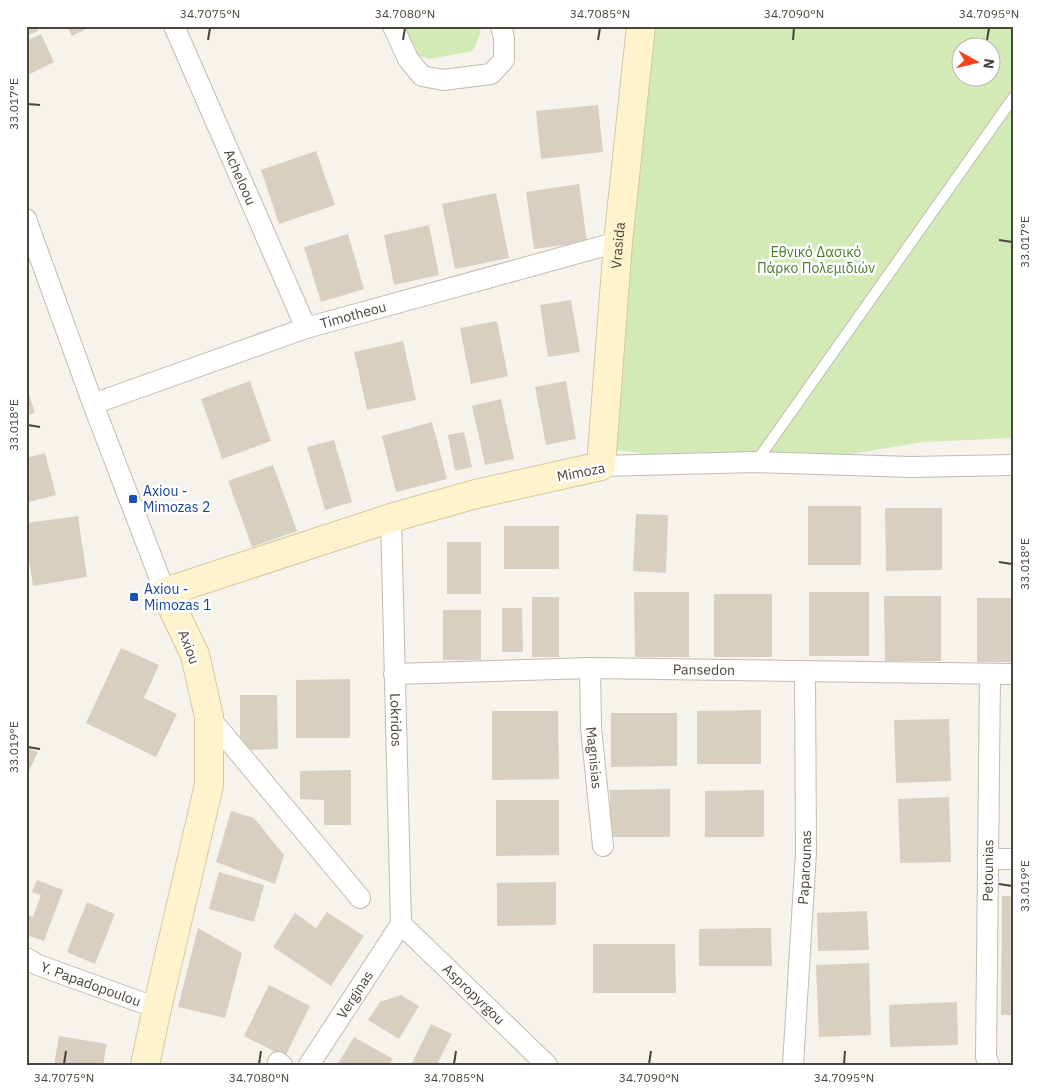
<svg xmlns="http://www.w3.org/2000/svg" width="1039" height="1091" font-family="'IBM Plex Sans',sans-serif">
  <style>
    .green { fill: #d2eab5; fill-rule: evenodd }
    .building { fill: #d8cfc1 }
    .lines { fill: none; stroke-linecap: round; stroke-linejoin: round }
    .lane-casing { stroke: #c2bbae; stroke-width: 12 }
    .street-casing { stroke: #c2bbae; stroke-width: 22 }
    .secondary-casing { stroke: #d6c79b; stroke-width: 30 }
    .lane { stroke: #fff; stroke-width: 10 }
    .street { stroke: #fff; stroke-width: 20 }
    .secondary { stroke: #fff3cd; stroke-width: 28 }
    .ticks { fill: none; stroke: #4b4439; stroke-width: 2 }
    .transit-dot { fill: #1a4fb4; stroke: #fff; stroke-width: 2 }
    .labels { text-anchor: middle; dominant-baseline: central; stroke-width: 5; stroke-linejoin: round; paint-order: stroke }
    .street-label { font-size: 14px; fill: #4b4439; stroke: #fff }
    .park-label { font-size: 14px; fill: #4a7f2a; stroke: #fff }
    .transit-label { font-size: 14px; fill: #164399; stroke: #fff; text-anchor: start }
    .neatline { fill: none; stroke: #4b4439; stroke-width: 2 }
    .ticks-label { font-size: 12px; text-anchor: middle; fill: #4b4439 }
  </style>
  <rect width="100%" height="100%" fill="#f6f3ec"/>
  <g class="green">
    <polygon points="404,26 479,26 481,32 473,51 430,59 417,55"/>
    <path d="M 644,26 L 1013,26 L 1013,438 L 922,442 L 764,469 L 615,450 ZM 962,48 L 992,48 L 992,78 L 962,78 Z"/>
  </g>
  <g class="building">
    <polygon points="26,26 36,26 38,31 26,36"/>
    <polygon points="67,26 92,26 72,36"/>
    <polygon points="41,34 54,62 26,76 26,41"/>
    <polygon points="598,105 603,152 541,159 536,111"/>
    <polygon points="316,151 335,205 279,224 261,170"/>
    <polygon points="579,184 587,242 534,249 526,192"/>
    <polygon points="496,193 509,258 455,269 442,204"/>
    <polygon points="429,225 439,275 394,285 384,235"/>
    <polygon points="348,234 364,289 321,302 304,247"/>
    <polygon points="571,300 580,352 548,357 540,305"/>
    <polygon points="497,321 508,376 471,384 460,328"/>
    <polygon points="403,341 416,400 367,410 354,352"/>
    <polygon points="250,381 271,441 222,459 201,399"/>
    <polygon points="566,381 576,439 546,445 535,387"/>
    <polygon points="26,384 35,413 26,416"/>
    <polygon points="501,399 514,459 485,465 472,406"/>
    <polygon points="432,422 447,479 396,492 382,436"/>
    <polygon points="464,432 472,467 455,471 448,435"/>
    <polygon points="334,440 352,502 325,510 307,447"/>
    <polygon points="45,453 56,495 26,503 26,458"/>
    <polygon points="273,465 297,531 252,547 228,481"/>
    <rect x="808" y="506" width="53" height="59"/>
    <polygon points="885,508 942,508 942,570 886,571"/>
    <polygon points="636,514 668,515 666,573 633,571"/>
    <polygon points="78,516 87,577 33,586 26,539 26,523"/>
    <rect x="504" y="526" width="55" height="43"/>
    <rect x="447" y="542" width="34" height="52"/>
    <polygon points="634,592 689,592 689,657 635,657"/>
    <rect x="809" y="592" width="60" height="64"/>
    <rect x="714" y="594" width="58" height="63"/>
    <polygon points="884,596 941,596 941,661 885,661"/>
    <rect x="532" y="597" width="27" height="60"/>
    <rect x="977" y="598" width="36" height="64"/>
    <polygon points="502,608 522,608 523,652 502,652"/>
    <rect x="443" y="610" width="38" height="50"/>
    <polygon points="121,648 159,665 144,698 177,714 156,757 86,723"/>
    <polygon points="350,679 350,738 296,738 296,680"/>
    <polygon points="240,695 277,695 278,749 240,750"/>
    <polygon points="761,710 761,764 697,764 697,711"/>
    <polygon points="492,711 558,711 559,779 492,780"/>
    <polygon points="611,713 677,713 677,766 611,767"/>
    <polygon points="949,719 951,781 896,783 894,720"/>
    <polygon points="26,747 38,752 26,777"/>
    <polygon points="351,770 351,825 324,825 324,800 300,799 300,771"/>
    <polygon points="670,789 670,837 610,837 610,790"/>
    <polygon points="764,790 764,837 705,837 705,791"/>
    <polygon points="949,797 951,862 900,863 898,799"/>
    <polygon points="496,800 559,800 559,855 496,856"/>
    <polygon points="231,811 254,818 284,855 275,884 216,862"/>
    <polygon points="219,872 264,885 254,922 209,909"/>
    <polygon points="37,880 63,890 44,941 26,935 26,914 33,917 41,895 32,892"/>
    <polygon points="556,882 556,925 497,926 497,883"/>
    <polygon points="1002,896 1013,896 1013,1015 1001,1015"/>
    <polygon points="87,902 115,914 95,964 67,952"/>
    <polygon points="867,911 869,950 818,951 817,913"/>
    <polygon points="327,912 364,936 331,986 273,947 295,913 316,928"/>
    <polygon points="198,928 242,953 225,1018 178,1007"/>
    <polygon points="771,928 772,966 699,966 699,929"/>
    <polygon points="593,944 675,944 676,993 593,993"/>
    <polygon points="869,963 871,1035 819,1037 816,965"/>
    <polygon points="269,985 310,1006 285,1057 244,1036"/>
    <polygon points="401,995 419,1006 399,1039 368,1020 380,1002"/>
    <polygon points="957,1002 958,1045 890,1047 889,1005"/>
    <polygon points="431,1024 452,1034 437,1065 411,1065"/>
    <polygon points="59,1036 107,1044 103,1065 54,1065"/>
    <polygon points="354,1037 393,1059 389,1065 337,1065"/>
  </g>
  <g class="lines">
    <defs>
      <polyline id="lane" points="756,462 1013,98"/>
      <g id="street">
        <path id="s1" d="M 174,26 L 306,328"/>
        <polyline points="393,26 408,59 422,76 443,80 491,74 504,60 504,38 501,26"/>
        <polyline points="26,219 93,404 165,592"/>
        <path id="s2" d="M 93,404 L 306,328 L 618,242"/>
        <polyline points="601,466 756,462 911,467 1013,465"/>
        <path id="s3" d="M 391,518 L 401,924"/>
        <path id="s4" d="M 590,668 L 591,727 L 603,846"/>
        <path id="s5" d="M 394,674 L 590,668 L 1013,674"/>
        <polyline points="209,717 360,898"/>
        <polyline points="988,859 1013,859"/>
        <path id="s6" d="M 401,924 L 547,1065"/>
        <path id="s7" d="M 26,958 L 38,965 L 157,1008"/>
        <polyline points="278,1062 282,1065"/>
        <path id="s8" d="M 309,1065 L 401,924"/>
        <path id="s9" d="M 793,1065 L 806,852 L 805,671"/>
        <path id="s10" d="M 989,1065 L 986,1057 L 990,674"/>
      </g>
      <g id="secondary">
        <path id="s11" d="M 145,1065 L 157,1008 L 209,785 L 209,717 L 195,655 L 165,592 L 391,518 L 476,494 L 601,466 L 618,242 L 641,26"/>
      </g>
    </defs>
    <use href="#lane" class="lane-casing"/>
    <use href="#street" class="street-casing"/>
    <use href="#secondary" class="secondary-casing"/>
    <use href="#lane" class="lane"/>
    <use href="#street" class="street"/>
    <use href="#secondary" class="secondary"/>
  </g>
  <path class="ticks" d="M 208,40 L 210,28M 403,40 L 405,28M 598,40 L 600,28M 793,40 L 794,28M 987,40 L 989,28M 28,104 L 40,105M 999,240 L 1012,242M 28,425 L 40,427M 999,562 L 1012,564M 28,747 L 40,749M 999,884 L 1012,886M 64,1064 L 66,1051M 259,1064 L 261,1051M 454,1064 L 456,1051M 649,1064 L 651,1051M 844,1064 L 845,1051"/>
  <g class="transit-dot">
    <rect x="128" y="494" width="10" height="10" rx="2.5"/>
    <rect x="129" y="592" width="10" height="10" rx="2.5"/>
  </g>
  <g class="labels">
    <g class="street-label">
      <text stroke="none"><textPath href="#s1" startOffset="165">Acheloou</textPath></text>
      <text stroke="none"><textPath href="#s11" startOffset="1164">Vrasida</textPath></text>
      <text stroke="none"><textPath href="#s2" startOffset="275">Timotheou</textPath></text>
      <text transform="translate(581 472) rotate(-11)">Mimoza</text>
      <text transform="translate(189 647) rotate(69)">Axiou</text>
      <text stroke="none"><textPath href="#s5" startOffset="310">Pansedon</textPath></text>
      <text stroke="none"><textPath href="#s3" startOffset="202">Lokridos</textPath></text>
      <text stroke="none"><textPath href="#s4" startOffset="90">Magnisias</textPath></text>
      <text stroke="none"><textPath href="#s9" startOffset="198">Paparounas</textPath></text>
      <text stroke="none"><textPath href="#s10" startOffset="195">Petounias</textPath></text>
      <text stroke="none"><textPath href="#s7" startOffset="70">Y. Papadopoulou</textPath></text>
      <text stroke="none"><textPath href="#s8" startOffset="84">Verginas</textPath></text>
      <text stroke="none"><textPath href="#s6" startOffset="101">Aspropyrgou</textPath></text>
    </g>
    <g class="park-label">
      <text x="816" y="252">Εθνικό Δασικό<tspan x="816" dy="16">Πάρκο Πολεμιδιών</tspan></text>
    </g>
    <g class="transit-label">
      <text x="143" y="491">Axiou -<tspan x="143" dy="16">Mimozas 2</tspan></text>
      <text x="144" y="589">Axiou -<tspan x="144" dy="16">Mimozas 1</tspan></text>
    </g>
  </g>
  <rect width="1039" height="1091" fill="none" stroke="#ffffff" stroke-width="55"/>
  <g transform="translate(976 62) rotate(98)"><circle r="24" fill="#ffffff" stroke="#b7b4b0"/>
  <path d="M0-4L9 19L0 12L-9 19Z" fill="#fc3f1d"/>
  <text y="-8" font-size="14" font-weight="bold" text-anchor="middle" fill="#4b4439">N</text>
  </g>
  <rect x="28" y="28" width="984" height="1036" class="neatline"/>
  <g class="ticks-label">
    <text x="210" y="18">34.7075°N</text>
    <text x="405" y="18">34.7080°N</text>
    <text x="600" y="18">34.7085°N</text>
    <text x="794" y="18">34.7090°N</text>
    <text x="989" y="18">34.7095°N</text>
    <text transform="translate(14 104) rotate(-90)" y="4">33.017°E</text>
    <text transform="translate(1025 242) rotate(-90)" y="4">33.017°E</text>
    <text transform="translate(14 425) rotate(-90)" y="4">33.018°E</text>
    <text transform="translate(1025 564) rotate(-90)" y="4">33.018°E</text>
    <text transform="translate(14 747) rotate(-90)" y="4">33.019°E</text>
    <text transform="translate(1025 886) rotate(-90)" y="4">33.019°E</text>
    <text x="64" y="1082">34.7075°N</text>
    <text x="259" y="1082">34.7080°N</text>
    <text x="454" y="1082">34.7085°N</text>
    <text x="649" y="1082">34.7090°N</text>
    <text x="844" y="1082">34.7095°N</text>
  </g>
</svg>
